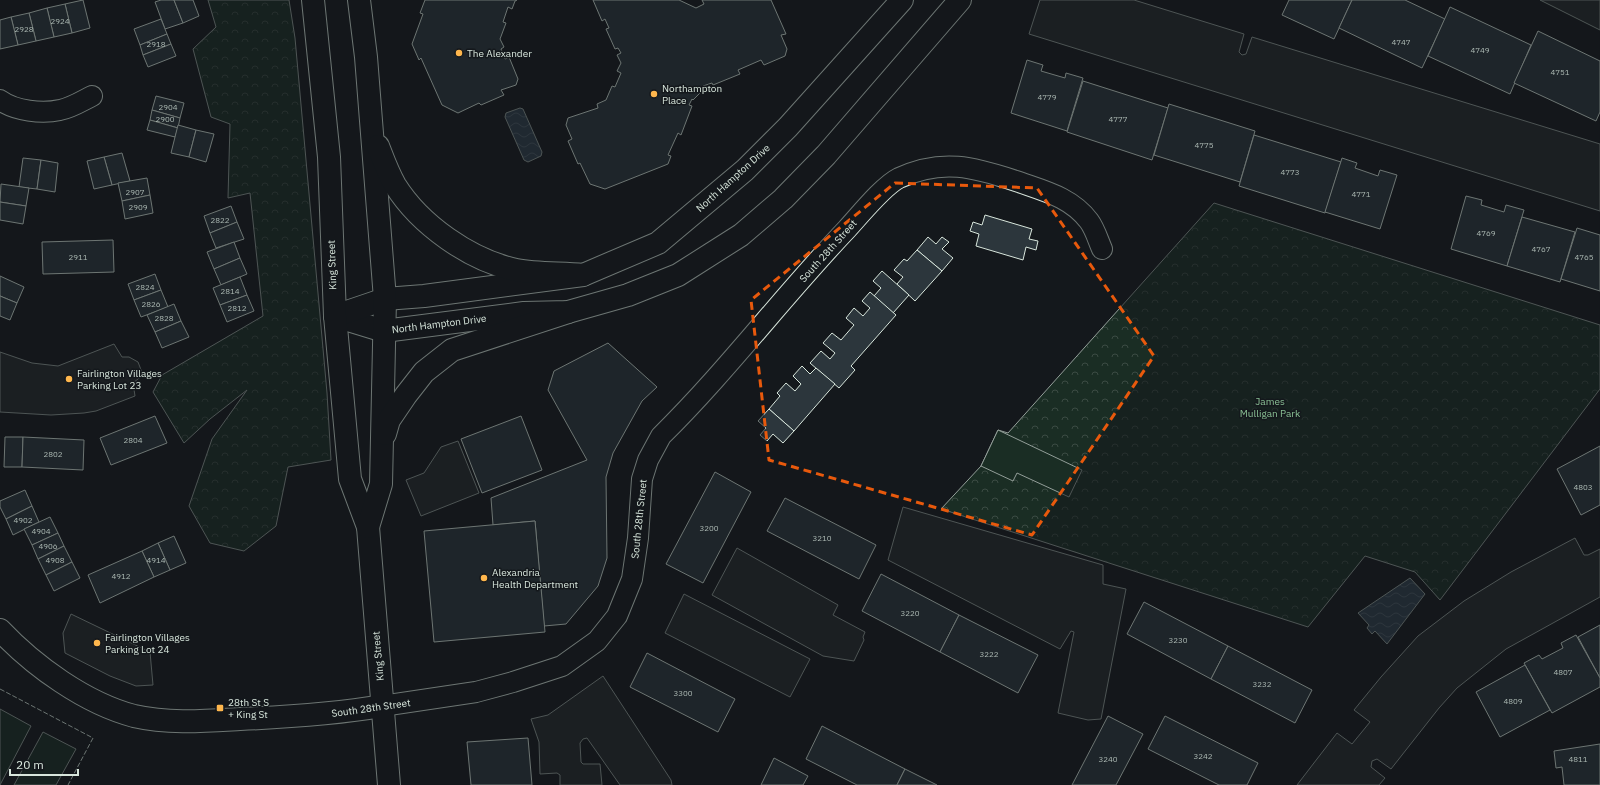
<svg xmlns="http://www.w3.org/2000/svg" width="1600" height="785" font-family="'IBM Plex Sans',sans-serif">
  <style>
    .forest { fill: url(#forest-crowns); stroke: #939e99 }
    .park { fill: #1a2d24; stroke: #939e99 }
    .parking { fill: #24282b; stroke: #939e99 }
    .water { fill: url(#water-waves); stroke: #939e99 }
    .building { fill: #2c363c; stroke: #d8e6dc }
    .lines { fill: none; stroke-linecap: round; stroke-linejoin: round }
    .minor-casing { stroke: #d8e6dc; stroke-width: 22 }
    .tertiary-casing { stroke: #d8e6dc; stroke-width: 24 }
    .primary-casing { stroke: #d8e6dc; stroke-width: 24 }
    .minor { stroke: #14181c; stroke-width: 20 }
    .tertiary { stroke: #14181c; stroke-width: 22 }
    .primary { stroke: #14181c; stroke-width: 22 }
    .fence { stroke: #d8e6dc; stroke-width: 1; stroke-dasharray: 5 2; stroke-linecap: butt }
    .marked { fill: none; stroke: #e8590c; stroke-width: 3; stroke-dasharray: 8 5; stroke-linejoin: round }
    .poi-dot { fill: #ffb74d; stroke: #14181c; stroke-width: 1.5 }
    .labels { text-anchor: middle; dominant-baseline: central; stroke-width: 3; stroke-linejoin: round; paint-order: stroke }
    .number-label { font-size: 8px; fill: #adbab4 }
    .poi-label { font-size: 10px; fill: #d8e6dc; stroke: #14181c; text-anchor: start }
    .street-label { font-size: 10px; fill: #d8e6dc; stroke: #14181c }
    .park-label { font-size: 10px; fill: #8ac095; stroke: #14181c }
  </style>
  <defs>
    <pattern id="forest-crowns" width="20" height="18" patternUnits="userSpaceOnUse"><rect width="20" height="18" fill="#1a2d24"/><path d="M2 6a3 3 0 1 1 6 0M12 15a3 3 0 1 1 6 0" fill="none" stroke="#3b4b43"/></pattern>
    <pattern id="water-waves" width="16" height="10" patternUnits="userSpaceOnUse"><rect width="16" height="10" fill="#2f3f4d"/><path d="M0 5q4-4 8 0t8 0" fill="none" stroke="#4c5b66"/></pattern>
  </defs>
  <rect width="100%" height="100%" fill="#14181c"/>
  <g class="forest">
    <polygon points="208,0 289,0 295,38 327,393 331,460 288,467 276,526 244,551 210,543 189,506 212,439 247,390 210,419 184,443 153,392 162,375 263,316 250,193 228,198 230,124 211,117 193,49 216,27"/>
    <polygon points="1214,203 1600,325 1600,389 1440,600 1415,572 1365,556 1308,627 941,509 981,466 998,430 1008,433"/>
  </g>
  <g class="park">
    <polygon points="998,430 1082,470 1069,497 1017,473 1013,481 981,466"/>
    <polygon points="0,709 31,726 0,785"/>
    <polygon points="43,732 76,749 56,785 14,785"/>
  </g>
  <g class="parking">
    <polygon points="1040,0 1134,0 1244,34 1239,52 1242,55 1246,54 1252,37 1600,144 1600,211 1029,34"/>
    <polygon points="1540,0 1600,0 1600,30"/>
    <polygon points="114,344 122,357 129,357 138,362 143,375 133,383 135,396 96,411 84,413 51,415 0,412 0,352 32,363 58,366"/>
    <polygon points="458,441 479,493 421,516 406,480 424,473 441,447"/>
    <polygon points="903,507 1103,565 1103,584 1126,589 1101,719 1088,720 1058,713 1074,632 1071,631 1060,649 888,560"/>
    <polygon points="1575,538 1584,555 1588,555 1600,549 1600,597 1506,649 1457,688 1439,708 1391,769 1377,759 1372,761 1371,767 1385,778 1379,785 1297,785 1337,733 1352,744 1370,722 1354,710 1381,677 1418,636 1464,601 1511,572"/>
    <polygon points="737,548 838,605 833,615 865,632 863,637 864,640 854,661 823,656 712,595"/>
    <polygon points="684,594 810,659 790,697 665,633"/>
    <polygon points="71,614 150,652 153,685 136,686 110,676 65,653 63,633"/>
    <polygon points="603,676 671,780 672,785 620,785 587,738 583,739 580,743 581,762 583,764 600,764 602,785 560,785 560,775 557,773 540,774 539,742 531,719 548,715"/>
  </g>
  <g class="water">
    <polygon points="520,108 523,109 542,152 541,156 528,162 524,160 505,117 506,113"/>
    <polygon points="1410,578 1425,594 1387,644 1375,631 1372,634 1367,628 1369,625 1358,613"/>
  </g>
  <g class="building">
    <polygon points="83,0 90,28 72,33 65,4"/>
    <polygon points="161,0 174,0 183,23 165,29 155,2"/>
    <polygon points="174,0 193,0 199,16 183,23"/>
    <polygon points="425,0 517,0 515,1 512,9 508,7 503,22 506,23 500,39 504,47 501,49 505,59 509,57 518,79 516,85 501,90 504,95 481,105 479,103 458,113 442,105 421,58 419,60 412,44 423,14 420,13"/>
    <polygon points="593,0 679,0 696,8 704,4 702,0 771,0 786,34 781,35 787,49 785,56 764,65 761,60 738,70 740,74 713,85 712,83 703,86 704,89 693,100 692,99 689,105 692,106 681,135 678,133 668,155 671,156 668,164 605,189 590,184 580,163 578,164 568,141 572,139 566,125 568,118 598,108 597,104 606,100 612,86 615,87 621,73 617,71 621,63 617,55 621,53 618,48 615,49 606,29 609,28 605,19 602,21"/>
    <polygon points="1289,0 1352,0 1334,39 1282,15"/>
    <polygon points="1352,0 1405,0 1445,19 1422,68 1339,28"/>
    <polygon points="65,4 72,33 54,37 47,8"/>
    <polygon points="1450,7 1531,45 1510,94 1428,56"/>
    <polygon points="47,8 54,37 36,41 29,13"/>
    <polygon points="29,13 36,41 18,45 11,17"/>
    <polygon points="11,17 18,45 0,49 0,20"/>
    <polygon points="161,19 167,34 140,45 134,29"/>
    <polygon points="1538,31 1600,61 1600,112 1596,121 1514,83"/>
    <polygon points="167,34 171,44 143,55 140,45"/>
    <polygon points="171,44 176,56 148,67 143,55"/>
    <polygon points="1027,60 1043,65 1041,71 1065,78 1066,73 1083,78 1067,131 1011,113"/>
    <polygon points="1083,81 1168,108 1152,160 1067,132"/>
    <polygon points="156,96 184,103 180,118 152,110"/>
    <polygon points="1169,104 1255,131 1240,182 1154,155"/>
    <polygon points="152,110 180,118 178,128 150,120"/>
    <polygon points="150,120 178,128 175,137 147,130"/>
    <polygon points="178,125 196,130 189,157 171,153"/>
    <polygon points="196,130 214,134 206,162 189,157"/>
    <polygon points="1254,135 1341,162 1325,213 1239,186"/>
    <polygon points="122,153 130,181 112,185 104,157"/>
    <polygon points="104,157 112,185 94,189 87,161"/>
    <polygon points="23,158 41,160 37,189 19,187"/>
    <polygon points="1342,158 1357,163 1355,168 1378,176 1380,170 1397,175 1380,229 1325,212"/>
    <polygon points="41,160 58,163 55,192 37,189"/>
    <polygon points="147,178 150,195 122,201 118,183"/>
    <polygon points="1,184 29,188 26,206 0,202"/>
    <polygon points="150,195 153,213 125,219 122,201"/>
    <polygon points="1466,196 1482,200 1481,205 1504,212 1506,205 1524,210 1507,266 1451,249"/>
    <polygon points="0,202 26,206 23,224 0,220"/>
    <polygon points="231,206 237,222 210,233 204,216"/>
    <polygon points="985,215 1032,229 1029,239 1038,241 1036,250 1026,247 1023,260 976,246 979,234 970,231 973,222 982,225"/>
    <polygon points="1522,217 1575,232 1560,282 1507,266"/>
    <polygon points="237,222 244,239 216,248 210,233"/>
    <polygon points="1577,228 1600,235 1600,291 1561,279"/>
    <polygon points="928,237 936,244 942,237 949,242 942,249 953,258 942,271 917,250"/>
    <polygon points="113,240 114,272 43,274 42,242"/>
    <polygon points="234,242 240,258 214,269 207,252"/>
    <polygon points="917,250 942,271 915,301 897,284 903,277 894,270 904,259 907,261"/>
    <polygon points="240,258 247,274 221,285 214,269"/>
    <polygon points="882,271 909,295 893,313 874,296 881,288 873,281"/>
    <polygon points="155,274 161,290 134,300 128,284"/>
    <polygon points="0,276 24,287 17,303 0,296"/>
    <polygon points="240,277 247,295 220,305 213,288"/>
    <polygon points="161,290 168,307 141,317 134,300"/>
    <polygon points="870,292 896,315 851,366 855,370 839,388 810,363 821,351 830,359 835,353 823,343 832,333 841,340 854,325 846,318 854,308 863,316 870,308 862,301"/>
    <polygon points="247,295 254,311 227,322 220,305"/>
    <polygon points="0,296 17,303 10,320 0,316"/>
    <polygon points="174,304 181,321 155,332 147,315"/>
    <polygon points="181,321 189,337 162,348 155,332"/>
    <polygon points="608,343 657,387 642,401 613,453 606,477 607,558 598,586 566,624 544,626 535,521 493,525 491,498 587,460 548,390 554,371"/>
    <polygon points="802,366 810,374 816,368 835,384 794,431 769,409 780,396 777,393 786,383 795,391 801,384 793,376"/>
    <polygon points="769,409 794,431 783,443 773,434 767,441 760,435 766,428 758,421"/>
    <polygon points="155,416 167,443 111,465 100,438"/>
    <polygon points="521,416 542,470 482,493 461,439"/>
    <polygon points="5,437 23,437 22,467 4,467"/>
    <polygon points="23,437 84,440 83,470 22,467"/>
    <polygon points="1600,446 1600,505 1581,515 1557,469"/>
    <polygon points="715,472 751,492 703,583 666,564"/>
    <polygon points="25,490 32,506 6,519 0,507 0,501"/>
    <polygon points="785,498 876,545 859,579 767,531"/>
    <polygon points="32,506 39,522 13,535 6,519"/>
    <polygon points="50,517 58,533 32,545 24,529"/>
    <polygon points="535,521 545,632 434,642 424,531"/>
    <polygon points="58,533 64,546 38,559 32,545"/>
    <polygon points="174,536 186,563 170,570 158,543"/>
    <polygon points="158,543 170,570 154,577 142,551"/>
    <polygon points="64,546 72,562 46,575 38,559"/>
    <polygon points="142,551 154,577 100,603 88,575"/>
    <polygon points="72,562 80,578 54,591 46,575"/>
    <polygon points="881,574 959,615 940,652 862,611"/>
    <polygon points="1144,602 1228,646 1211,679 1127,634"/>
    <polygon points="959,615 1038,655 1018,693 940,652"/>
    <polygon points="1600,625 1600,678 1578,637"/>
    <polygon points="1576,635 1600,678 1600,687 1552,713 1524,663 1539,655 1542,659 1563,648 1561,643"/>
    <polygon points="1228,646 1312,690 1295,723 1211,679"/>
    <polygon points="647,653 735,699 718,732 630,687"/>
    <polygon points="1525,665 1550,710 1500,737 1476,692"/>
    <polygon points="1108,716 1143,734 1116,785 1072,785"/>
    <polygon points="1165,716 1258,763 1247,785 1219,785 1148,749"/>
    <polygon points="822,726 905,769 897,785 857,785 806,759"/>
    <polygon points="528,738 532,785 471,785 467,742"/>
    <polygon points="1600,744 1600,785 1564,785 1562,767 1556,768 1554,751"/>
    <polygon points="774,758 808,776 803,785 761,785"/>
    <polygon points="905,769 937,785 897,785"/>
  </g>
  <g class="lines">
    <defs>
      <g id="minor">
        <path d="M 0,100 C 15,111 42,114 60,110 C 71,108 82,101 92,96"/>
        <path d="M 382,706 L 476,692 L 513,682 L 562,666 L 597,641 L 617,616 L 632,579 L 638,538 L 642,479 L 648,460 L 661,436 C 727,371 783,296 847,229 C 860,215 883,186 899,178 C 942,158 974,167 1016,181 C 1044,191 1071,197 1089,221 C 1095,229 1098,240 1102,249"/>
      </g>
      <g id="tertiary">
        <polyline points="335,316 384,331 524,313 568,312 628,295 678,275 741,235 783,199 826,155 960,0"/>
        <polyline points="335,316 385,299 424,296 583,275 658,243 745,170 788,127 902,0"/>
        <path d="M 0,630 C 34,666 85,703 134,716 C 169,724 205,721 240,719 C 288,717 335,714 382,706"/>
      </g>
      <g id="primary">
        <polyline points="313,0 329,157 335,316 350,479 368,527 389,785"/>
        <polyline points="359,0 366,57 385,299 381,484 368,527"/>
        <path d="M 378,146 C 383,159 388,173 395,185 C 420,225 470,260 516,270 C 536,274 562,273 583,275"/>
        <polyline points="385,434 389,420 406,395 424,372 452,350 568,312"/>
      </g>
    </defs>
    <use href="#minor" class="minor-casing"/>
    <use href="#tertiary" class="tertiary-casing"/>
    <use href="#primary" class="primary-casing"/>
    <use href="#minor" class="minor"/>
    <use href="#tertiary" class="tertiary"/>
    <use href="#primary" class="primary"/>
    <polyline class="fence" points="0,689 93,738 68,785"/>
  </g>
  <path d="M0 0H1600V785H0ZM 895,183 L 1037,188 L 1154,356 L 1032,535 L 769,460 L 751,300 Z" fill="#14181c" fill-opacity=".55" fill-rule="evenodd"/>
  <path class="marked" d="M 895,183 L 1037,188 L 1154,356 L 1032,535 L 769,460 L 751,300 Z"/>
  <g class="poi-dot">
    <circle cx="459" cy="53" r="4"/>
    <circle cx="654" cy="94" r="4"/>
    <circle cx="69" cy="379" r="4"/>
    <circle cx="484" cy="578" r="4"/>
    <circle cx="97" cy="643" r="4"/>
    <rect x="216" y="704" width="8" height="8" rx="2"/>
  </g>
  <g class="labels">
    <g class="number-label">
      <text x="60" y="21">2924</text>
      <text x="24" y="29">2928</text>
      <text x="1401" y="42">4747</text>
      <text x="156" y="44">2918</text>
      <text x="1480" y="50">4749</text>
      <text x="1560" y="72">4751</text>
      <text x="1047" y="97">4779</text>
      <text x="168" y="107">2904</text>
      <text x="165" y="119">2900</text>
      <text x="1118" y="119">4777</text>
      <text x="1204" y="145">4775</text>
      <text x="1290" y="172">4773</text>
      <text x="135" y="192">2907</text>
      <text x="1361" y="194">4771</text>
      <text x="138" y="207">2909</text>
      <text x="220" y="220">2822</text>
      <text x="1486" y="233">4769</text>
      <text x="1541" y="249">4767</text>
      <text x="78" y="257">2911</text>
      <text x="1584" y="257">4765</text>
      <text x="145" y="287">2824</text>
      <text x="230" y="291">2814</text>
      <text x="151" y="304">2826</text>
      <text x="237" y="308">2812</text>
      <text x="164" y="318">2828</text>
      <text x="133" y="440">2804</text>
      <text x="53" y="454">2802</text>
      <text x="1583" y="487">4803</text>
      <text x="23" y="520">4902</text>
      <text x="709" y="528">3200</text>
      <text x="41" y="531">4904</text>
      <text x="822" y="538">3210</text>
      <text x="48" y="546">4906</text>
      <text x="55" y="560">4908</text>
      <text x="156" y="560">4914</text>
      <text x="121" y="576">4912</text>
      <text x="910" y="613">3220</text>
      <text x="1178" y="640">3230</text>
      <text x="989" y="654">3222</text>
      <text x="1563" y="672">4807</text>
      <text x="1262" y="684">3232</text>
      <text x="683" y="693">3300</text>
      <text x="1513" y="701">4809</text>
      <text x="1203" y="756">3242</text>
      <text x="1108" y="759">3240</text>
      <text x="1578" y="759">4811</text>
    </g>
    <g class="poi-label">
      <text x="467" y="53">The Alexander</text>
      <text x="662" y="88">Northampton<tspan x="662" dy="12">Place</tspan></text>
      <text x="77" y="373">Fairlington Villages<tspan x="77" dy="12">Parking Lot 23</tspan></text>
      <text x="492" y="572">Alexandria<tspan x="492" dy="12">Health Department</tspan></text>
      <text x="105" y="637">Fairlington Villages<tspan x="105" dy="12">Parking Lot 24</tspan></text>
      <text x="228" y="702">28th St S<tspan x="228" dy="12">+ King St</tspan></text>
    </g>
    <g class="street-label">
      <text transform="translate(733 178) rotate(-42)">North Hampton Drive</text>
      <text transform="translate(828 251) rotate(-48)">South 28th Street</text>
      <text transform="translate(332 265) rotate(-92)">King Street</text>
      <text transform="translate(439 324) rotate(-7)">North Hampton Drive</text>
      <text transform="translate(639 519) rotate(-84)">South 28th Street</text>
      <text transform="translate(378 656) rotate(-95)">King Street</text>
      <text transform="translate(371 708) rotate(-8)">South 28th Street</text>
    </g>
    <g class="park-label">
      <text x="1270" y="401">James<tspan x="1270" dy="12">Mulligan Park</tspan></text>
    </g>
  </g>
  <path d="M10 769v6h68v-6" fill="none" stroke="#d8e6dc" stroke-width="2"/>
  <text x="16" y="769" font-size="12" fill="#d8e6dc" stroke="#14181c" stroke-width="3" paint-order="stroke">20 m</text>
</svg>
